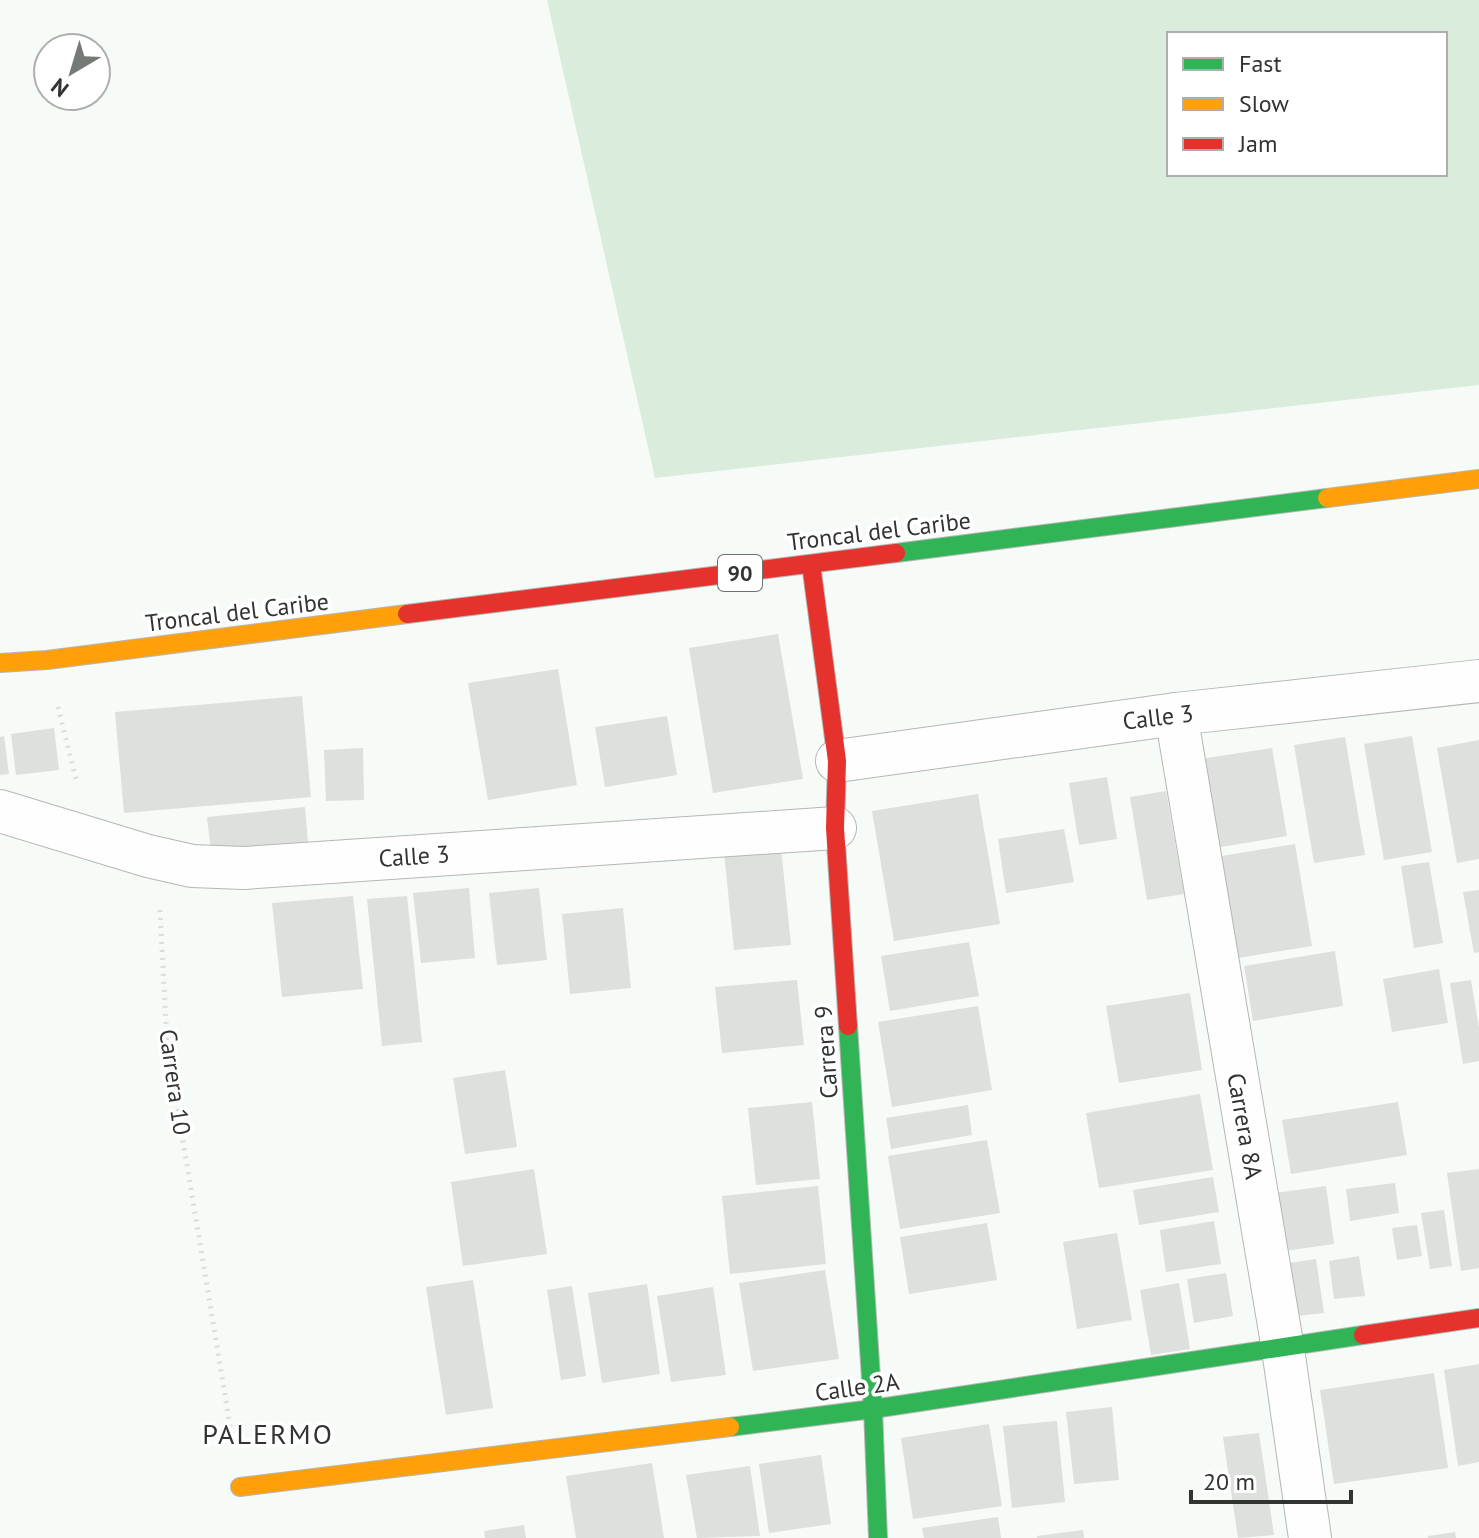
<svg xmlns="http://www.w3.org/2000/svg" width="1479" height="1538" font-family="'PT Sans',sans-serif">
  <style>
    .green { fill: #daecdc; fill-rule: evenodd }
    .building { fill: #dde0dd }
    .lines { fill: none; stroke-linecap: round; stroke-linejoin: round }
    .street-casing { stroke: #b4b7b4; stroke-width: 44 }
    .fast-casing { stroke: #b4b7b4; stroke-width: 20 }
    .slow-casing { stroke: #b4b7b4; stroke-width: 20 }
    .jam-casing { stroke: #b4b7b4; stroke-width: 20 }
    .path { stroke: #dbdcdb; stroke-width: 5; stroke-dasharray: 2 6; stroke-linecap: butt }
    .street { stroke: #fefefe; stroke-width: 42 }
    .fast { stroke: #30b455; stroke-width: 18 }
    .slow { stroke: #ff9f0a; stroke-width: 18 }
    .jam { stroke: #e5322d; stroke-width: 18 }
    .labels { text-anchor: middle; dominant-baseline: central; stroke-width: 7; stroke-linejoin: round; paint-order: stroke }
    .shield { fill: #fff; stroke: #6f716f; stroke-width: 2 }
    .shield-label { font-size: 22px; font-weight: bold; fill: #313431 }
    .street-label { font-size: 24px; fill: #313431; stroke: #fff }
    .quarter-label { font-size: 28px; letter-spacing: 2px; fill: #313431; stroke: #fff }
  </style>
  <rect width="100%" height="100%" fill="#f7fbf7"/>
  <path class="green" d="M 547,0 L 1479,0 L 1479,385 L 655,478 ZM 1169,34 L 1445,34 L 1445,174 L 1169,174 Z"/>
  <g class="building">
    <polygon points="778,634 803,779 713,793 689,648"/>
    <polygon points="558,669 577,785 488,800 468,683"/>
    <polygon points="302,696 311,797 124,813 115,712"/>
    <polygon points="667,716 677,775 605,787 595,727"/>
    <polygon points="54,728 59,770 16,775 11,734"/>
    <polygon points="4,736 9,774 0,775 0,737"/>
    <polygon points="1412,736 1432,852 1384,860 1364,744"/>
    <polygon points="1345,737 1365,855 1314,863 1294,745"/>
    <polygon points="1479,740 1479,859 1457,863 1437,748"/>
    <polygon points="363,748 364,800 326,801 324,750"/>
    <polygon points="1272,748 1287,836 1215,848 1200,759"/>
    <polygon points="1107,777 1117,839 1079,845 1069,783"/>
    <polygon points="1166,791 1184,894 1147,900 1130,797"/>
    <polygon points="978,794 1000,924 894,941 872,811"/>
    <polygon points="305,807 308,842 211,852 207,817"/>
    <polygon points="1064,829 1074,882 1006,893 998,839"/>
    <polygon points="1295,844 1312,946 1238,958 1221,856"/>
    <polygon points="781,848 791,945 734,950 724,853"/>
    <polygon points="1429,862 1443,943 1414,948 1401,866"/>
    <polygon points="469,888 475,958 421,963 413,893"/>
    <polygon points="539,888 547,960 497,965 489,893"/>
    <polygon points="1479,890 1479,952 1474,953 1463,892"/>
    <polygon points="353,896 363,989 282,997 272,903"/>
    <polygon points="407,896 422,1042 382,1046 367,899"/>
    <polygon points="623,908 631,988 570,994 562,914"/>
    <polygon points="969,942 979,996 890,1011 881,956"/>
    <polygon points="1335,951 1343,1006 1253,1021 1244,966"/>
    <polygon points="1439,969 1448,1023 1392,1032 1383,979"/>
    <polygon points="797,980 804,1045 722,1053 715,987"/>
    <polygon points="1471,980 1479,1028 1479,1061 1463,1064 1450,983"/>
    <polygon points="1190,993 1202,1070 1119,1083 1106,1006"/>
    <polygon points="978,1006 992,1090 892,1107 878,1022"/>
    <polygon points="505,1070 517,1147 465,1154 453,1078"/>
    <polygon points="1200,1094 1213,1170 1099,1188 1086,1113"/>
    <polygon points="812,1102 820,1179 756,1185 748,1108"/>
    <polygon points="1398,1102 1407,1155 1291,1174 1282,1120"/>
    <polygon points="968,1105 972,1135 891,1149 886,1118"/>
    <polygon points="987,1140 1000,1213 900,1229 888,1156"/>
    <polygon points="534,1169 547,1254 463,1266 451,1182"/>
    <polygon points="1479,1169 1479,1268 1461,1271 1447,1173"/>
    <polygon points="1213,1177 1219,1212 1139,1225 1133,1190"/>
    <polygon points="1395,1183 1399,1213 1350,1221 1346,1189"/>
    <polygon points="818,1186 826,1264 730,1274 722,1196"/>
    <polygon points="1326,1186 1334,1244 1284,1251 1275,1193"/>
    <polygon points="1444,1210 1452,1266 1430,1269 1421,1213"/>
    <polygon points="1214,1221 1221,1264 1166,1272 1160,1230"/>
    <polygon points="987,1223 997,1280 909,1294 900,1237"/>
    <polygon points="1417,1225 1422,1256 1397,1260 1392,1228"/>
    <polygon points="1117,1233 1132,1320 1077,1329 1063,1242"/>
    <polygon points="1359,1256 1365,1296 1334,1299 1329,1261"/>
    <polygon points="1316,1259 1324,1313 1297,1316 1289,1263"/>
    <polygon points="825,1270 839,1359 753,1371 739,1283"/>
    <polygon points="1226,1273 1233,1316 1194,1323 1187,1279"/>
    <polygon points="473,1280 493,1408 446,1415 426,1287"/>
    <polygon points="1179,1283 1190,1349 1151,1355 1140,1290"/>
    <polygon points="647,1284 660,1374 602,1383 588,1293"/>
    <polygon points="572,1286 586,1376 561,1380 547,1290"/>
    <polygon points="713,1287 726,1375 671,1382 657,1296"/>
    <polygon points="1479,1364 1479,1462 1458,1466 1444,1370"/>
    <polygon points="1434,1373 1448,1468 1334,1484 1320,1390"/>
    <polygon points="1112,1407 1119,1480 1074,1484 1066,1412"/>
    <polygon points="1057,1421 1065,1502 1012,1508 1003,1426"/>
    <polygon points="989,1424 1002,1506 913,1519 901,1438"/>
    <polygon points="1259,1433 1274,1535 1238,1538 1223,1437"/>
    <polygon points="821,1455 831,1524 769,1533 759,1464"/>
    <polygon points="652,1463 664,1538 576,1538 566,1476"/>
    <polygon points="750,1466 760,1536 697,1538 686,1475"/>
    <polygon points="998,1517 1001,1538 924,1538 922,1528"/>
    <polygon points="524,1525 526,1538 485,1538 484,1531"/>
    <polygon points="1083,1530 1084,1538 1037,1538 1037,1536"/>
    <polygon points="1455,1532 1456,1538 1428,1538 1428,1536"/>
  </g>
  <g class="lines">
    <defs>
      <g id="street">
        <polyline points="1176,714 1283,1349 1310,1538"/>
        <polyline points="837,761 1176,714 1479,681"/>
        <polyline points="0,811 148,856 192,866 244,868 835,828"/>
      </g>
      <g id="fast">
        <polyline points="896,553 1327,498"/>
        <polyline points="848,1026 873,1409 878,1538"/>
        <polyline points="730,1427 873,1409 1363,1335"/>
      </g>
      <g id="slow">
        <polyline points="1327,498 1479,479"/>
        <polyline points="0,663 47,660 407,614"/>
        <polyline points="240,1487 730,1427"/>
      </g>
      <g id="jam">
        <polyline points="811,564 837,761 835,828 848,1026"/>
        <polyline points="407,614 896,553"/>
        <polyline points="1363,1335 1479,1318"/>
      </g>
    </defs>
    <use href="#street" class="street-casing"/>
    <use href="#fast" class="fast-casing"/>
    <use href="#slow" class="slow-casing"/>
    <use href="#jam" class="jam-casing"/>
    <g class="path">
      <polyline points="58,707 77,783"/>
      <polyline points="160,910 167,1043 232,1438"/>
    </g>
    <use href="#street" class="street"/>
    <use href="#fast" class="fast"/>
    <use href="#slow" class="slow"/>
    <use href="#jam" class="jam"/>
  </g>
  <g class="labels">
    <rect class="shield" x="718" y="555" width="44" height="36" rx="6"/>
    <g class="shield-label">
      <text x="740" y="573">90</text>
    </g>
    <g class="street-label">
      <text transform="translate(879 531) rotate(-7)">Troncal del Caribe</text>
      <text transform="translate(237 612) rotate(-7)">Troncal del Caribe</text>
      <text transform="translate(1158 717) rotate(-7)">Calle 3</text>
      <text transform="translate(414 856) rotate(-4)">Calle 3</text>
      <text transform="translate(826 1052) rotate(-94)">Carrera 9</text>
      <text transform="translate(175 1082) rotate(82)">Carrera 10</text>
      <text transform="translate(1245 1126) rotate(80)">Carrera 8A</text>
      <text transform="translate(857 1387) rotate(-8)">Calle 2A</text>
    </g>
    <g class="quarter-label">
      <text x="268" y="1433">PALERMO</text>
    </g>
  </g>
  <rect x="1167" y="32" width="280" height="144" fill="#ffffff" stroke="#adaead" stroke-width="2"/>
  <rect x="1183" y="58" width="40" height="12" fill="#30b455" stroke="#adaead" stroke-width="2"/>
  <text x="1239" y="72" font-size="24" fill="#313431">Fast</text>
  <rect x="1183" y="98" width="40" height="12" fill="#ff9f0a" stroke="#adaead" stroke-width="2"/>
  <text x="1239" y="112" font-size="24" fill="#313431">Slow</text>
  <rect x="1183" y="138" width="40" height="12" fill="#e5322d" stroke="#adaead" stroke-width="2"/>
  <text x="1239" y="152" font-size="24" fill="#313431">Jam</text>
  <g transform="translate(72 72) rotate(218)"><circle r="38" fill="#ffffff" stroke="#adaead" stroke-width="2"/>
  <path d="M0-6L14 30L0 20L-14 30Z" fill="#767a76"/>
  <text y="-12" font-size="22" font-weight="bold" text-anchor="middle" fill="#313431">N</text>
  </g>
  <path d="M1191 1490v12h160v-12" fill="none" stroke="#313431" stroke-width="4"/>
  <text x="1203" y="1490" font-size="24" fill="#313431" stroke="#ffffff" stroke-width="6" paint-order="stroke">20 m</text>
</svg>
